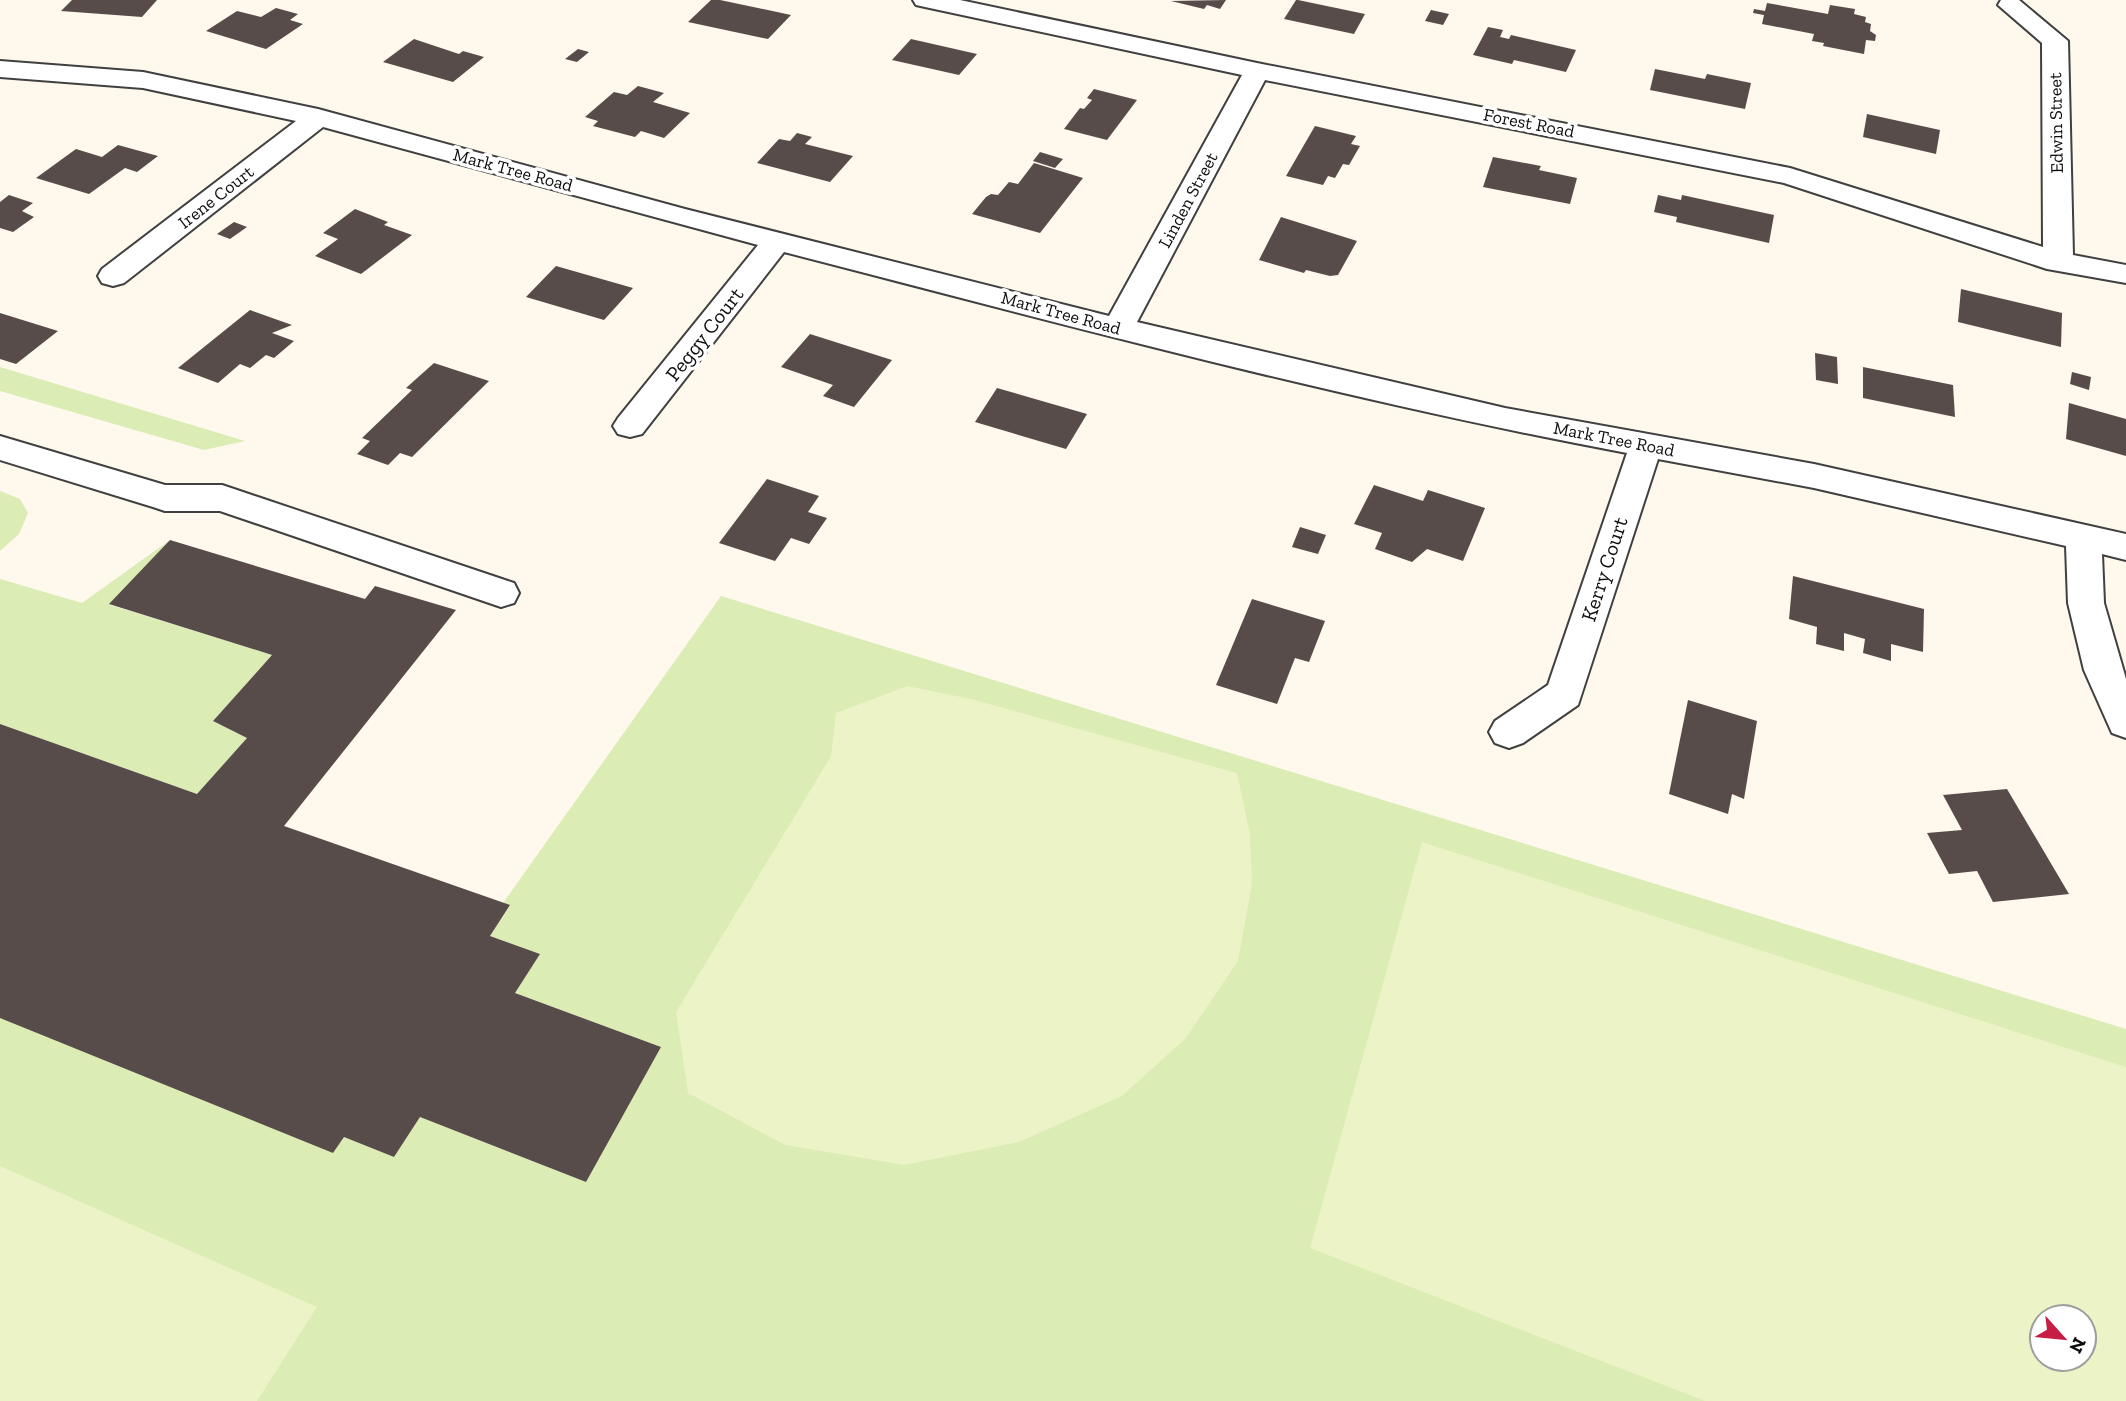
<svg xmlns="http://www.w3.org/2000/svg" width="2126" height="1401" font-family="'Zilla Slab',serif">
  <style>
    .green { fill: #dbecb4; fill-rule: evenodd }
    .pitch { fill: #ebf3c7; fill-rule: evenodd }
    .building { fill: #574c49 }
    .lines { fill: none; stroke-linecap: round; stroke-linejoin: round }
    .minor-casing { stroke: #404040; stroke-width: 4 }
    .minor { fill: #fff; fill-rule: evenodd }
    .labels { text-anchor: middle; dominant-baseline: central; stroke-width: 7; stroke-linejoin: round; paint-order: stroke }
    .far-street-label { font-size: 18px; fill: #0d0d0d; stroke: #fff }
    .street-label { font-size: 21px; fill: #0d0d0d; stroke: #fff }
  </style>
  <rect width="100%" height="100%" fill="#fff8ed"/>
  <g class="green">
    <polygon points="0,367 245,441 204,450 0,391"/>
    <polygon points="0,491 20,499 28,513 19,534 0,551"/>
    <polygon points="170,540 110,605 272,655 213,721 247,738 197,794 0,724 0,579 82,603"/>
    <path d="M 721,596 L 2126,1029 L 2126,1401 L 0,1401 L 0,1007 L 333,1153 L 344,1137 L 394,1157 L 420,1117 L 586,1182 L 661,1047 L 515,993 L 540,954 L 490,936 L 510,906 L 503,903 ZM 2042,1317 L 2084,1317 L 2084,1359 L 2042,1359 Z"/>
  </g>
  <g class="pitch">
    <polygon points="907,686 971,699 1237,773 1250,834 1252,884 1238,961 1186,1038 1122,1096 1019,1142 904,1165 785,1145 688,1093 676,1012 831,756 836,713"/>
    <path d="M 1422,842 L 2126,1067 L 2126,1401 L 1705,1401 L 1310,1248 ZM 2042,1317 L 2084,1317 L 2084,1359 L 2042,1359 Z"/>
    <polygon points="0,1166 317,1307 257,1401 0,1401"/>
  </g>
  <g class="building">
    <polygon points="72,0 157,0 142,17 61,11"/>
    <polygon points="711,0 720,0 791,15 768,39 688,22"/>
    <polygon points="1226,0 1220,9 1207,5 1204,9 1171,1"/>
    <polygon points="1296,0 1298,0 1365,14 1354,34 1284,19"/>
    <polygon points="1767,3 1828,14 1830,5 1855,9 1854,14 1866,17 1865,22 1871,24 1870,31 1876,35 1875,41 1866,40 1864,54 1823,46 1824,43 1812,41 1814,34 1762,24 1764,15 1753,13 1754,9 1765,11"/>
    <polygon points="276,8 298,14 290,20 303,24 266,49 206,31 237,11 261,17"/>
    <polygon points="1431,10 1449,14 1443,25 1425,21"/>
    <polygon points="1488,27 1503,30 1500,37 1509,39 1511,35 1576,50 1566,72 1514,60 1512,64 1473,55"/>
    <polygon points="414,39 459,54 463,51 484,57 453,82 383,62"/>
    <polygon points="911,39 977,54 959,75 892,60"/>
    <polygon points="578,49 589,52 577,62 565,59"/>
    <polygon points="1655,69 1705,79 1707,74 1751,83 1745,109 1650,90"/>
    <polygon points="638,86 664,93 653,102 690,113 664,138 641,131 635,137 593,126 598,121 585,117 614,92 627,95"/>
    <polygon points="1094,89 1137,100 1107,140 1064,129 1080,108 1084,109 1092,100 1087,98"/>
    <polygon points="1867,114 1940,130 1936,154 1863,137"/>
    <polygon points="1315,126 1356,136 1351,144 1360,146 1349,165 1343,164 1335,178 1328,176 1323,185 1286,176"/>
    <polygon points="797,133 812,137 805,144 853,156 830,182 757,163 779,139 790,141"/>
    <polygon points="118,145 158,156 137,172 125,168 89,194 36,178 76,149 102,157"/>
    <polygon points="1040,152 1063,159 1055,168 1033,161"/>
    <polygon points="1493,157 1541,166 1539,170 1577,178 1570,204 1483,187"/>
    <polygon points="1034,163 1083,178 1040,233 972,214 986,197 991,194 998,195 1009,182 1018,184"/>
    <polygon points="9,195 33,203 22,211 34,217 13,232 0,228 0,202"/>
    <polygon points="1658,195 1681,200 1682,195 1774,215 1769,243 1676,222 1677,217 1654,212"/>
    <polygon points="355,209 388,222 384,225 412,235 361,274 315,256 338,239 323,233"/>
    <polygon points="1281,217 1357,241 1338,275 1330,276 1306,270 1304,273 1259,260"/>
    <polygon points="234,222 247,227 230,239 217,234"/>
    <polygon points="556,266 633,288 604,320 526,297"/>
    <polygon points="1961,289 2062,313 2061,347 1958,322"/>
    <polygon points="250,310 292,325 272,333 294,341 274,358 266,355 250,368 240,364 218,383 178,368"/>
    <polygon points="0,313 58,331 16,364 0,359"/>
    <polygon points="810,334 892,360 854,407 823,396 833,385 781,367"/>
    <polygon points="1815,353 1837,357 1838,384 1816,380"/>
    <polygon points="434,363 489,381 412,457 400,453 388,465 357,454 370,441 362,438 412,390 406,388"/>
    <polygon points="1863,367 1953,385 1955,417 1863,398"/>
    <polygon points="2072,372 2091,377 2089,390 2070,384"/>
    <polygon points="997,388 1087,414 1066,449 975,422"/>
    <polygon points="2069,403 2126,419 2126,456 2066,439"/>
    <polygon points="767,479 819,496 808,512 827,518 809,544 791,538 775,561 719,543"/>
    <polygon points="1374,485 1423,501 1428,490 1485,508 1463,561 1427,549 1412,562 1375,549 1382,533 1354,524"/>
    <polygon points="1300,527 1326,535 1318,554 1292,547"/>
    <polygon points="170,540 365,599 375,586 456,610 284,826 510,905 490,936 540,954 515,993 661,1047 586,1182 420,1117 394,1157 344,1137 333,1153 0,1018 0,724 197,794 247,738 213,721 272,655 109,604"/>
    <polygon points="1793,576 1924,609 1923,652 1891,644 1891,661 1863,653 1865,639 1844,633 1844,651 1816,644 1817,627 1789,619"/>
    <polygon points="1252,599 1325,621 1309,662 1295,658 1277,704 1216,685"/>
    <polygon points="1688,700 1757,721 1744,799 1732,794 1728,814 1669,794"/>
    <polygon points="2007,789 2069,894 1993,902 1977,871 1949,874 1927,833 1962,830 1943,795"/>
  </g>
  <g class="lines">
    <defs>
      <g id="minor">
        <path d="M 913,0 L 960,0 L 1257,63 L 1790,168 L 2043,247 L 2042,43 L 1998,5 L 2001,0 L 2019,0 L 2068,41 L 2073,255 L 2126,265 L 2126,283 L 2047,269 L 1784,183 L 1265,80 L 1137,322 L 1505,408 L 1814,464 L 2126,534 L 2126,560 L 2102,554 L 2104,603 L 2126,679 L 2126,738 L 2112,733 L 2084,670 L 2068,603 L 2066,546 L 1814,488 L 1658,459 L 1578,705 L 1523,743 L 1509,748 L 1495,743 L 1489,732 L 1495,721 L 1548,685 L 1627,453 C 1343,400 1063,324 784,252 L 642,434 L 630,437 L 618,434 L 613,426 L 618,418 L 758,245 L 323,127 L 124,283 L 113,286 L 102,283 L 98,276 L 102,269 L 296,121 L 143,88 L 0,77 L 0,61 L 143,72 L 318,109 L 685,209 L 1109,316 L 1242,75 L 925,7 L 916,5 Z"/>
        <polygon points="0,436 165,485 222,485 234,489 514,583 519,593 514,603 501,607 220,511 165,511 153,507 0,460"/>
      </g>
    </defs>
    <use href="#minor" class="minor-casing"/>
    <use href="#minor" class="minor"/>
  </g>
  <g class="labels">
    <g class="far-street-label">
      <text transform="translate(1529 123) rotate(11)">Forest Road</text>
      <text transform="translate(2056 123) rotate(-91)">Edwin Street</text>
      <text transform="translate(513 170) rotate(15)">Mark Tree Road</text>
      <text transform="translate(216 197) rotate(-38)">Irene Court</text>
      <text transform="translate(1188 200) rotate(-62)">Linden Street</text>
      <text transform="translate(1061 313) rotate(15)">Mark Tree Road</text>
      <text transform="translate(1614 439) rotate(11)">Mark Tree Road</text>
    </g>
    <g class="street-label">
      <text transform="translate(704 334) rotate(-52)">Peggy Court</text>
      <text transform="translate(1604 569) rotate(-72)">Kerry Court</text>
    </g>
  </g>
  <g transform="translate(2063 1338) rotate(117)"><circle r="33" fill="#ffffff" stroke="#9e9e9e" stroke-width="2"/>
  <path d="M0-5L12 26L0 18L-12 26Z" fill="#c71c43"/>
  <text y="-10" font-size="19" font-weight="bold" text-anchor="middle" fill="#0d0d0d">N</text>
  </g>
</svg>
